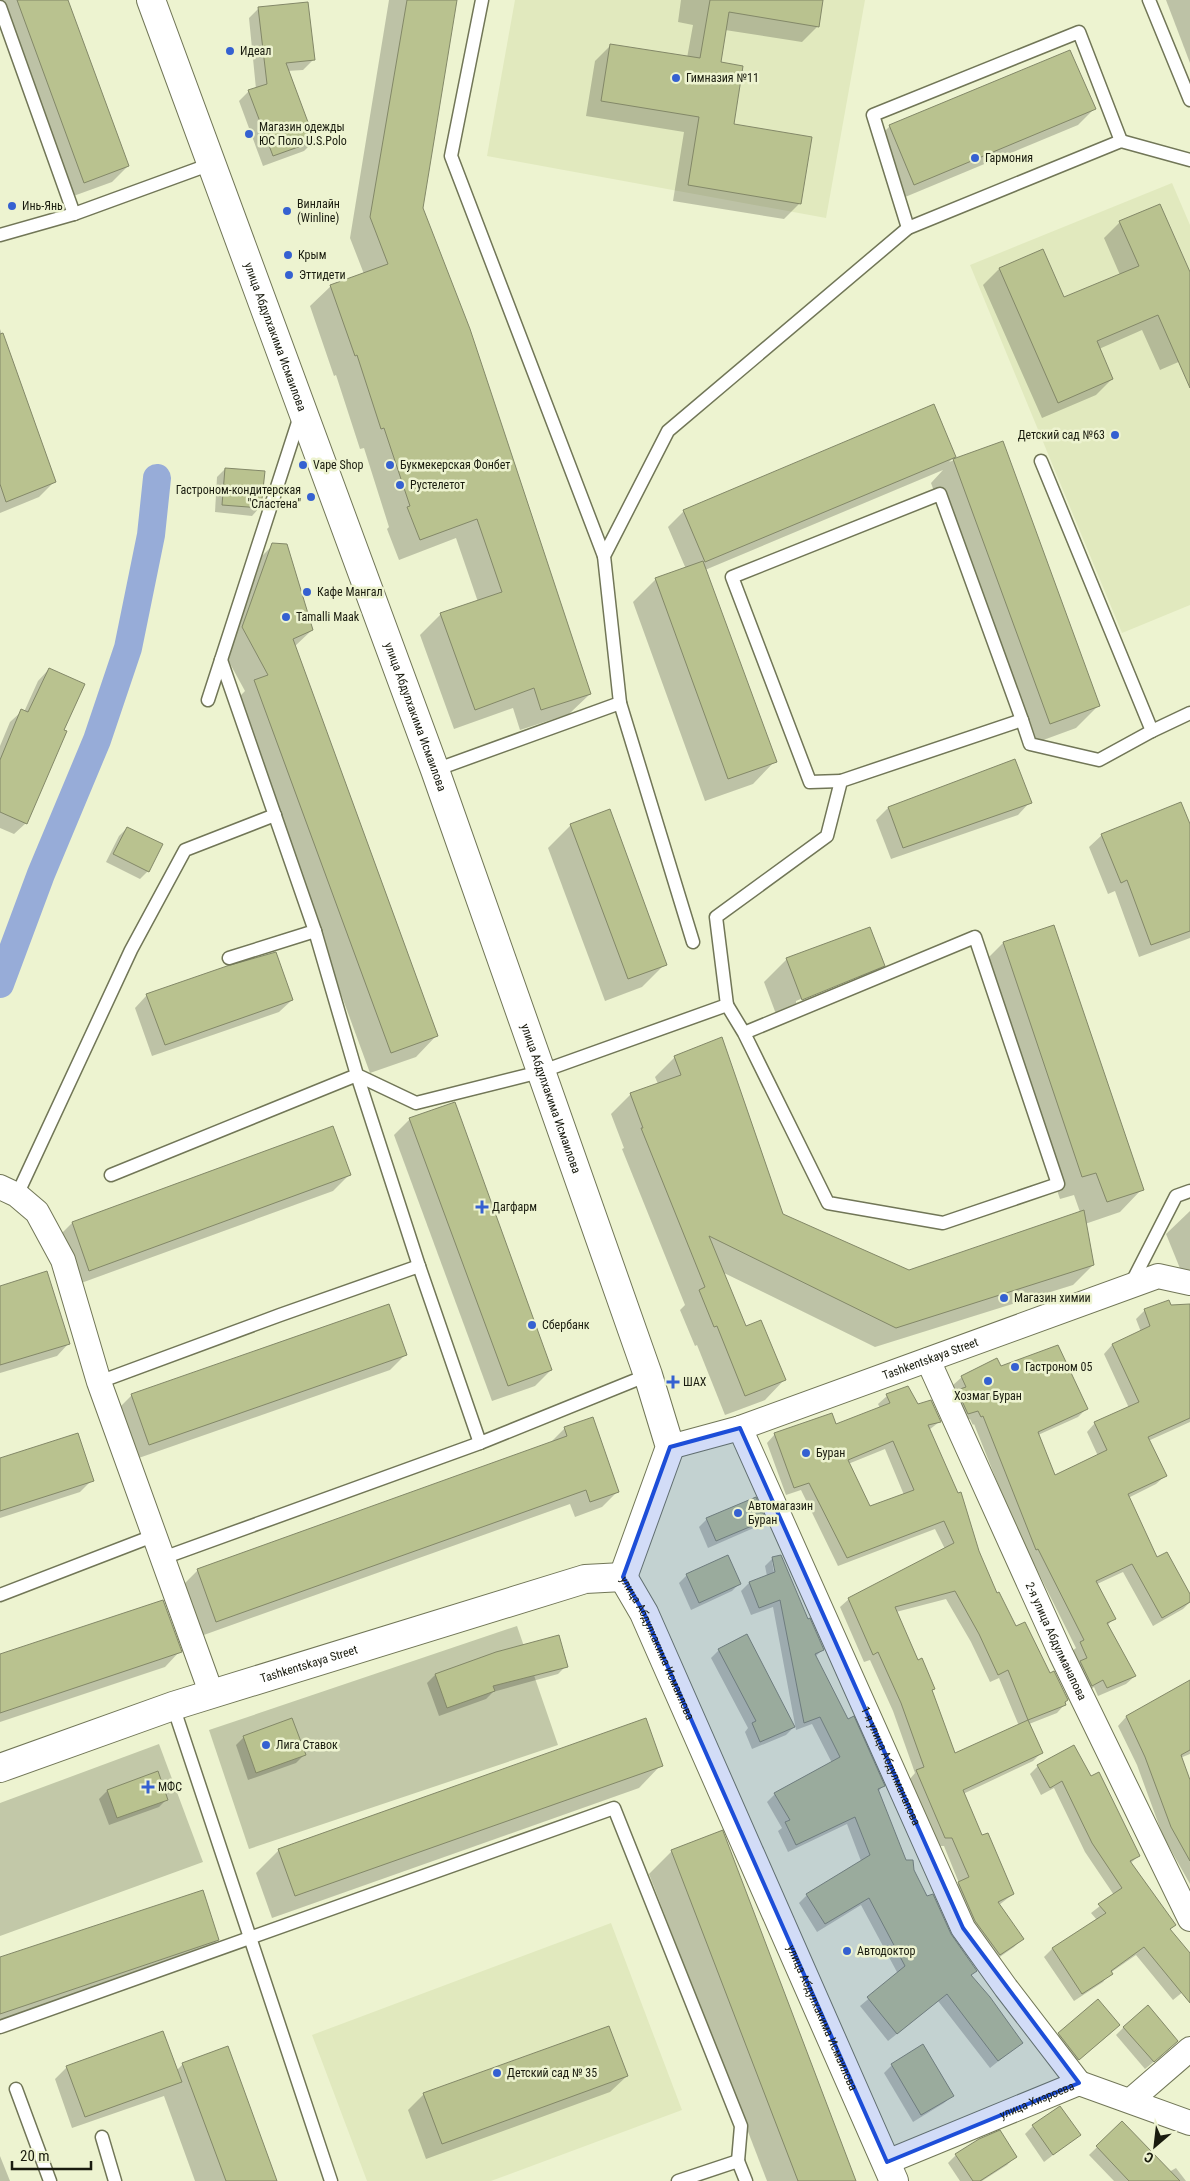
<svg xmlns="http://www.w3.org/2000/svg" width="1190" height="2181" font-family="'Roboto Condensed',sans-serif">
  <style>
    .built { fill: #e1e9be }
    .green { fill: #c2c8a8 }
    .shadow { fill: #0003; fill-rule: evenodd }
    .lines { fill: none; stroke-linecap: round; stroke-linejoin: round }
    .canal { stroke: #97acd8; stroke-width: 28 }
    .building { fill: #b9c28f; stroke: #838868; fill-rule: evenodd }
    .lane-casing { stroke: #717657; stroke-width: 15 }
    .street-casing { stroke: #717657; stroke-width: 26 }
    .secondary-casing { stroke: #717657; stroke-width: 30 }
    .lane { stroke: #fff; stroke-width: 12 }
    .street { stroke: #fff; stroke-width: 24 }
    .secondary { stroke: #fff; stroke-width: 28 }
    .marked { fill: #1d4ed8; fill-opacity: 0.2; stroke: #1d4ed8; stroke-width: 4; stroke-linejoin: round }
    .poi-dot { fill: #3561d1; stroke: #edf3d0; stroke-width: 2 }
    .labels { text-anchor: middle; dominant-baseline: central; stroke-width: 5; stroke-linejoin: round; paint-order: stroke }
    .poi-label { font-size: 12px; fill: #191b0e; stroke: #edf3d0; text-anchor: start }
    .street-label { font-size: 12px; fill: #191b0e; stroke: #edf3d0 }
  </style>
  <rect width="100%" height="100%" fill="#edf3d0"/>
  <g class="built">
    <polygon points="515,0 865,0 826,218 487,156"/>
    <polygon points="1172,183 1190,225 1190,605 1122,633 970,265"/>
    <polygon points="611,1923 682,2110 491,2181 367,2181 312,2035"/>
  </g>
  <g class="green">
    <polygon points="517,1626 558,1745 249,1849 209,1730"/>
    <polygon points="159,1744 203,1862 0,1936 0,1803"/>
  </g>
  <g class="shadow">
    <polygon points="0,0 67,0 128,166 112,182 68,198 0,12"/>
    <polygon points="389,0 456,0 422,208 590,694 569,714 520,730 513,708 454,729 420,635 441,614 478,602 456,538 399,560 387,529 389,527 364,448 360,449 336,375 334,376 310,306 331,286 364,274 350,238"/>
    <polygon points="681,0 822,0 818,26 802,42 725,30 720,64 733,125 800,203 784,219 673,201 684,132 586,116 595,61 611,45 687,58 693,25 678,22"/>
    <polygon points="1166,0 1190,0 1190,63"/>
    <polygon points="259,8 313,60 303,70 287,71 314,141 304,151 263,166 239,101 249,91 256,89 249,18"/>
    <polygon points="1094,109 1078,125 898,200 874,142 890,126"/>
    <polygon points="1120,222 1190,275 1190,357 1160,370 1142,330 1099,349 1112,379 1096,395 1042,418 983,285 999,269 1042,250 1064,299 1120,275 1104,238"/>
    <polygon points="0,329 55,481 39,497 0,513"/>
    <polygon points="1002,443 1098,706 1076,728 1027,746 931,483 943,470 705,570 775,761 753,784 705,801 633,602 655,580 686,569 668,527 684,511 955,456 949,462"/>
    <polygon points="225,469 260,507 252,516 215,512 217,477"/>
    <polygon points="273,545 312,630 294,647 436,1036 416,1057 370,1073 234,702 245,691 222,649 252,566"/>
    <polygon points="49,669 63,731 26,823 14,834 0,828 0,746 10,722 22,711 24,712 38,681"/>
    <polygon points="1015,760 1030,802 1018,815 891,859 876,820 888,808"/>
    <polygon points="571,825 665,964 642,987 605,1001 548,848"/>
    <polygon points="127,828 148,871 140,879 106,862 119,836"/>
    <polygon points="1190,828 1190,938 1139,957 1115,891 1108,894 1089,847 1102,835"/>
    <polygon points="1053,927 1142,1189 1120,1212 1085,1224 1093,1265 1073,1285 875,1347 722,1272 745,1328 784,1380 765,1400 725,1415 697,1345 695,1346 680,1310 685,1305 622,1149 624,1148 611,1114 631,1094 658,1084 655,1077 675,1057 782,1215 909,1272 1080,1212 1074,1195 1060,1199 980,966 1003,943"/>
    <path d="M 787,959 L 883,965 L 861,988 L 779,1022 L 764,982 ZM 858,975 L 858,978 L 796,1003 L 796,1001 Z"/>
    <polygon points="147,995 292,1000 279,1012 152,1056 135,1008"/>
    <polygon points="410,1119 551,1370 535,1386 492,1401 394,1135"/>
    <polygon points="332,1128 349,1175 333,1191 73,1286 56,1239 72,1223"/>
    <polygon points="1190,1211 1190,1287 1188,1288 1166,1234"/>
    <polygon points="0,1287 69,1343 57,1356 0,1373"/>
    <polygon points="1190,1305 1190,1422 1148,1441 1165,1476 1156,1484 1128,1498 1157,1559 1190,1597 1190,1602 1183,1609 1153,1626 1123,1572 1097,1584 1114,1618 1107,1626 1135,1676 1126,1684 1098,1696 1094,1687 1083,1694 1072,1651 1076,1648 1030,1556 1027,1557 974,1424 973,1425 970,1419 959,1422 949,1400 956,1392 953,1385 962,1377 1000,1368 1086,1409 1078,1417 1038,1435 1055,1476 1098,1456 1087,1432 1095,1423 1129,1408 1104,1354 1112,1345 1141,1332 1136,1319 1145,1310"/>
    <polygon points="406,1354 390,1370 133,1460 116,1411 132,1395"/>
    <path d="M 908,1388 L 918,1406 L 939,1422 L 929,1430 L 996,1594 L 1065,1704 L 1057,1713 L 1029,1724 L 1042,1752 L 1033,1761 L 963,1794 L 982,1837 L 1013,1894 L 999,1905 L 1022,1939 L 1014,1947 L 991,1963 L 950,1892 L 959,1883 L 944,1846 L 937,1846 L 909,1780 L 915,1773 L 893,1711 L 870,1660 L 864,1662 L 840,1607 L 849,1599 L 945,1549 L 935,1529 L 838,1566 L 801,1490 L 786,1495 L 767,1443 L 775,1434 L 836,1426 L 880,1408 L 878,1404 L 887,1396 ZM 885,1449 L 904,1495 L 870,1508 L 848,1464 ZM 946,1599 L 971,1642 L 990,1682 L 999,1678 L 1019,1726 L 954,1755 L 931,1690 L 896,1612 Z"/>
    <polygon points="565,1428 617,1492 602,1507 575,1517 570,1504 201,1636 183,1585 198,1570 549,1444"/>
    <polygon points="0,1459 92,1480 80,1492 0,1518"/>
    <polygon points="707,1519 764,1519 756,1527 708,1548 699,1527"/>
    <path d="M 773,1558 L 822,1650 L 815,1657 L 847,1721 L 883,1786 L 878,1792 L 905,1861 L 912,1870 L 949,1934 L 975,1971 L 970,1976 L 1021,2043 L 990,2068 L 938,2001 L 888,2041 L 860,2006 L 898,1974 L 861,1905 L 817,1932 L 799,1903 L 807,1895 L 861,1861 L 847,1824 L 788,1852 L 778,1831 L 782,1828 L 767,1802 L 775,1794 L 832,1763 L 812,1724 L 796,1730 L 773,1607 L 751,1615 L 741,1591 L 749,1583 L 767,1576 L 765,1566 ZM 772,1561 L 775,1566 L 775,1578 Z"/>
    <polygon points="687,1575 740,1583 732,1591 691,1610 679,1583"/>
    <polygon points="719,1650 794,1727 786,1735 752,1749 745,1732 748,1728 711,1658"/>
    <polygon points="180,1651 165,1667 0,1722 0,1656"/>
    <polygon points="497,1653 566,1666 558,1674 493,1692 486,1699 439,1716 427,1683 435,1675"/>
    <polygon points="1190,1682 1190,1754 1180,1758 1190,1784 1190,1884 1163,1836 1137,1765 1118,1726 1126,1717"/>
    <polygon points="244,1737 304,1755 296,1763 248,1780 236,1745"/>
    <polygon points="1073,1746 1138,1856 1130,1864 1175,1925 1169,1930 1190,1955 1190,1986 1173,2000 1136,1955 1110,1973 1103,1982 1074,2001 1044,1957 1052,1949 1097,1920 1091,1913 1114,1895 1085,1852 1054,1788 1041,1795 1030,1774 1038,1766"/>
    <polygon points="661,1765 639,1788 272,1918 256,1873 279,1850"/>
    <polygon points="107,1791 167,1799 159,1807 109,1825 99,1799"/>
    <polygon points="672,1851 855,2181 767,2181 649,1874"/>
    <polygon points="218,1940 197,1961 0,2027 0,1958"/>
    <polygon points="1124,2027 1169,2049 1145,2069 1116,2035"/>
    <polygon points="1111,2033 1070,2067 1051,2042 1059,2034"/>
    <polygon points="183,2064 276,2181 195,2181 164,2096 72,2128 55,2079 67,2067 176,2071"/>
    <polygon points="892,2065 952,2096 944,2103 913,2122 884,2073"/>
    <polygon points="627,2076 610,2092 426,2159 408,2110 424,2094"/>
    <polygon points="1122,2123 1169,2172 1176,2168 1186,2181 1114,2181 1089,2155"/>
    <polygon points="1033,2126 1079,2135 1044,2162 1025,2134"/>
    <polygon points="956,2155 1015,2157 1007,2165 982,2181 960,2181 948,2163"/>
    <polygon points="0,2156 10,2181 0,2181"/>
  </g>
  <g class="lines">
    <polyline class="canal" points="0,984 41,874 97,740 128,648 151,535 157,478"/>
  </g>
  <g class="building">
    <polygon points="17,0 68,0 129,166 84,183"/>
    <polygon points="407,0 457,0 423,208 470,329 591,694 541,710 534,688 475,710 440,613 502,592 477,519 420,540 407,507 410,506 384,428 381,429 357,355 355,356 330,285 388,264 370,217"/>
    <polygon points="710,0 823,0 819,27 729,12 721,62 743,66 734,124 812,137 801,204 688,185 699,117 601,101 610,44 700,58"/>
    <polygon points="308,2 315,60 286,63 315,141 273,156 248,90 267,84 258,7"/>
    <polygon points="1070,50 1096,109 914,185 889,125"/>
    <polygon points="1160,204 1190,272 1190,388 1158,315 1097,341 1113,379 1058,403 999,268 1043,249 1064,297 1139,266 1119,221"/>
    <polygon points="3,333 56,482 6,502 0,484 0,334"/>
    <polygon points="934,404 956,457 705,562 683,510"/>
    <polygon points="1003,441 1100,706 1050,724 953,459"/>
    <polygon points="225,468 265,471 261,508 222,505"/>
    <polygon points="272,543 287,544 313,630 293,639 438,1036 391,1053 254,680 268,675 242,627"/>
    <polygon points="703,561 777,762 728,779 655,578"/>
    <polygon points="49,668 85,684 64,730 67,731 27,824 0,812 0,760 21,709 28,712"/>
    <polygon points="1015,759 1032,803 903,848 888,807"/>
    <polygon points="1181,802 1190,824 1190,931 1151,945 1127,880 1121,883 1101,834"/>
    <polygon points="610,809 667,965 628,979 570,824"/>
    <polygon points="127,827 163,844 149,872 113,854"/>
    <polygon points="1054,925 1144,1190 1107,1202 1096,1173 1082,1177 1003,942"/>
    <polygon points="870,927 885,966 802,1000 786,958"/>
    <polygon points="276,952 293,1000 165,1045 146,994 227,966"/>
    <polygon points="722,1037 783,1214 909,1270 1084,1210 1094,1265 896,1328 709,1236 746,1326 761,1320 786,1380 745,1396 717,1326 714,1327 699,1290 705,1287 641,1128 643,1128 630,1093 681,1075 674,1056"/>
    <polygon points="455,1102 552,1370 508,1386 409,1118"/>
    <polygon points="333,1126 351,1175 89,1271 72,1222"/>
    <polygon points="47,1271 70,1344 0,1365 0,1286"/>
    <polygon points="1169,1300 1171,1305 1190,1304 1190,1418 1148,1437 1167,1476 1128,1494 1157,1557 1167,1552 1190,1594 1190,1602 1162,1618 1132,1564 1096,1581 1116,1619 1107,1623 1136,1676 1107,1688 1103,1680 1092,1686 1080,1661 1087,1658 1080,1642 1084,1640 1038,1549 1036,1550 983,1416 981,1417 978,1411 968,1414 957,1390 966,1387 961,1376 997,1358 1001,1366 1058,1345 1088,1409 1038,1432 1055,1475 1107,1450 1094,1422 1139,1402 1112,1344 1150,1326 1144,1309"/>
    <polygon points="389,1304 407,1355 149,1445 131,1394"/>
    <path d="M 908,1386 L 918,1404 L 931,1400 L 941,1422 L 928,1425 L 958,1493 L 961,1492 L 979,1551 L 997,1593 L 999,1592 L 1016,1626 L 1025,1622 L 1050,1673 L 1054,1671 L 1068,1700 L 1065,1702 L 1066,1705 L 1028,1720 L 1043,1753 L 963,1790 L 982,1835 L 988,1833 L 1014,1894 L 998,1902 L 1024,1939 L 1000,1955 L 975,1921 L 958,1882 L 969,1877 L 952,1838 L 945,1838 L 916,1770 L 924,1767 L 901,1703 L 878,1652 L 873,1655 L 848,1598 L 954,1543 L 944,1521 L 847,1558 L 809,1483 L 794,1488 L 774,1433 L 832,1413 L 836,1424 L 890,1403 L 886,1394 ZM 893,1441 L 914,1490 L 870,1506 L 848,1460 ZM 955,1591 L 979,1634 L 998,1675 L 1008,1670 L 1028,1720 L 955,1753 L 932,1690 L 935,1689 L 922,1658 L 918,1660 L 895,1607 Z"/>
    <polygon points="593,1417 619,1492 590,1502 586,1490 216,1622 197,1569 567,1436 564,1427"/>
    <polygon points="78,1433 94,1481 0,1511 0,1458"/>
    <polygon points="756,1497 766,1520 716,1541 706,1518"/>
    <polygon points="728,1555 741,1584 699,1603 686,1574"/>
    <polygon points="781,1555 808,1619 810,1618 824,1650 815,1654 848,1719 854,1716 885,1786 878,1789 906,1860 913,1860 914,1870 927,1896 933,1894 951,1934 977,1971 971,1975 990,1997 1023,2043 998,2061 947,1994 897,2034 867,1997 905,1966 869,1898 825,1924 806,1894 870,1855 855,1817 796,1845 785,1822 790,1820 774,1793 840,1757 820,1717 804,1723 780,1600 759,1608 749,1582 775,1572 772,1557"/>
    <polygon points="163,1600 182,1652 0,1713 0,1654"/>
    <polygon points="747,1634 795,1727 760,1742 752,1723 756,1721 718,1649"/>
    <polygon points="559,1635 568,1667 493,1686 495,1691 447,1708 435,1674 496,1652"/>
    <polygon points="1190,1680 1190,1750 1181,1755 1190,1780 1190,1861 1171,1827 1145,1757 1126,1716"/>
    <polygon points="292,1718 306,1755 256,1773 243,1736"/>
    <polygon points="646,1718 663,1766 295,1896 278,1849"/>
    <polygon points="1074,1745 1091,1776 1099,1772 1140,1856 1130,1861 1176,1925 1170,1929 1190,1953 1190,2003 1144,1947 1111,1971 1113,1974 1082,1994 1052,1948 1106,1913 1098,1904 1122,1888 1092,1843 1062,1781 1050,1788 1037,1765"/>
    <polygon points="158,1771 168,1800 117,1818 107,1790"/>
    <polygon points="723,1830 723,1831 856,2181 798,2181 671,1850"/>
    <polygon points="203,1890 219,1940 0,2014 0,1957"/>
    <polygon points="1098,1999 1120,2025 1079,2060 1058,2033"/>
    <polygon points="1148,2005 1178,2041 1154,2062 1123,2027"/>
    <polygon points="609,2026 628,2076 442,2144 423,2093"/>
    <polygon points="163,2031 182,2082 85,2117 66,2066"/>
    <polygon points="923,2044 954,2096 921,2115 891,2064"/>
    <polygon points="228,2046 277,2181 226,2181 182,2063"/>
    <polygon points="1060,2106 1081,2135 1053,2155 1032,2125"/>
    <polygon points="1122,2121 1180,2181 1129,2181 1096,2146"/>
    <polygon points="1000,2130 1017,2157 980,2181 973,2181 955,2154 979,2139"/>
  </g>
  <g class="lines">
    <defs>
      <g id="lane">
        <polyline points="482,0 451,156 604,556"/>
        <polyline points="1149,0 1190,100"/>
        <polyline points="0,7 74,214"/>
        <polyline points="908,228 873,115 1079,32 1121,141"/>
        <polyline points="0,235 74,214 211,164"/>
        <polyline points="1041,461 1152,731"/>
        <polyline points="221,660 315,931 229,958"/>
        <polyline points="208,700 300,416"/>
        <polyline points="620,703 693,942"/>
        <polyline points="435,770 620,703 604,556 668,431 908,228 1121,141 1190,160"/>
        <polyline points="841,781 810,782 732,577 940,494 1022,720"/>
        <polyline points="315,931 357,1075 416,1103 540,1072 727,1005 716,917 827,836 841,781 1022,720 1030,744 1099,760 1152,731 1190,713"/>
        <polyline points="727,1005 744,1033 828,1203 943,1223 1058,1184 975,937 744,1033"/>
        <polyline points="111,1175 357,1075 419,1266"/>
        <polyline points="17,1195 131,950 185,850 275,815"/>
        <polyline points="1130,1286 1176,1196 1190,1191"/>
        <polyline points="99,1382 280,1315 419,1266 480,1443 648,1375"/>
        <polyline points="163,1558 480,1443"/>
        <polyline points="0,1595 153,1536"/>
        <polyline points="173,1706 331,2181"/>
        <polyline points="0,2027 614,1808 741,2126 738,2161"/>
        <polyline points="16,2089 50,2181"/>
        <polyline points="102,2137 115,2181"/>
        <polyline points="678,2181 738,2161 746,2181"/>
      </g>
      <g id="street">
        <polyline points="0,1187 17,1195 37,1212 63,1260 99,1382 212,1695"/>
        <path id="s1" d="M 928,1360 L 1061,1654 L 1190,1919"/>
        <path id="s2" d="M 740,1428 L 963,1928 L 1006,1988 L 1079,2083"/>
        <path id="s3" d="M 670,1447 L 740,1428 L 1158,1276 L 1190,1283"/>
        <polyline points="1131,2100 1190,2049"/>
        <path id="s4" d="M 887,2162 L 1079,2083 L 1190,2123"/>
      </g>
      <g id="secondary">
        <path id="s5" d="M 151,0 L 435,770 L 648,1375 L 670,1447 L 623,1577"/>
        <path id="s6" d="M 623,1577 L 644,1613 L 894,2181"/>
        <path id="s7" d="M 0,1768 L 173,1706 L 585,1579 L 623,1577"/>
      </g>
    </defs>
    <use href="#lane" class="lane-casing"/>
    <use href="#street" class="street-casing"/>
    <use href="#secondary" class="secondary-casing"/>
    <use href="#lane" class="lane"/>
    <use href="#street" class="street"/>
    <use href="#secondary" class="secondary"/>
  </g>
  <path class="marked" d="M 740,1428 L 963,1928 L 1079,2083 L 887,2162 L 644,1613 L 623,1577 L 670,1447 Z"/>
  <g class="poi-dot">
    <circle cx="230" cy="51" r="5"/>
    <circle cx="676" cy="78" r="5"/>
    <circle cx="249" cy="134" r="5"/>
    <circle cx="975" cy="158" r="5"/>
    <circle cx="12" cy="206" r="5"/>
    <circle cx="287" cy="211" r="5"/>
    <circle cx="288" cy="255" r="5"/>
    <circle cx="289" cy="275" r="5"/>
    <circle cx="1115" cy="435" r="5"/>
    <circle cx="303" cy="465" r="5"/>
    <circle cx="390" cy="465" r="5"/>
    <circle cx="400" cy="485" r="5"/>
    <circle cx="311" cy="497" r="5"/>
    <circle cx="307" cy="592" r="5"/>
    <circle cx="286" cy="617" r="5"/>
    <path d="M479.5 1199.5h5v5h5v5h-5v5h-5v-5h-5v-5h5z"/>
    <circle cx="1004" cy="1298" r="5"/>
    <circle cx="532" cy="1325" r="5"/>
    <circle cx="1015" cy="1367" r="5"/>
    <circle cx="988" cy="1381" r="5"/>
    <path d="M670.5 1374.5h5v5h5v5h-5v5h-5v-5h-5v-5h5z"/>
    <circle cx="806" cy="1453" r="5"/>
    <circle cx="738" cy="1513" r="5"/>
    <circle cx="266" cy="1745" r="5"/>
    <path d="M145.5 1779.5h5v5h5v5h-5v5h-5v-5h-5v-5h5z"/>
    <circle cx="847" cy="1951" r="5"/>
    <circle cx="497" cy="2073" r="5"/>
  </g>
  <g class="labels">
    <g class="poi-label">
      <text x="240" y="51">Идеал</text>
      <text x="686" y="78">Гимназия №11</text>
      <text x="259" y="127">Магазин одежды<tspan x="259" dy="14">ЮС Поло U.S.Polo</tspan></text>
      <text x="985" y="158">Гармония</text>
      <text x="297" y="204">Винлайн<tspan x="297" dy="14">(Winline)</tspan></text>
      <text x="22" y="206">Инь-Янь</text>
      <text x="298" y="255">Крым</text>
      <text x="299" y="275">Эттидети</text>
      <text x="1105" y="435" text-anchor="end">Детский сад №63</text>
      <text x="313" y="465">Vape Shop</text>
      <text x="400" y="465">Букмекерская Фонбет</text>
      <text x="410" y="485">Рустелетот</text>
      <text x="301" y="490" text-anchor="end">Гастроном-кондитерская<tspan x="301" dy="14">"Сластена"</tspan></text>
      <text x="317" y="592">Кафе Мангал</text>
      <text x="296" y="617">Tamalli Maak</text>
      <text x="492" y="1207">Дагфарм</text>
      <text x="1014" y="1298">Магазин химии</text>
      <text x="542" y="1325">Сбербанк</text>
      <text x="1025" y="1367">Гастроном 05</text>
      <text x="683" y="1382">ШАХ</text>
      <text x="988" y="1396" text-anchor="middle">Хозмаг Буран</text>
      <text x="816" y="1453">Буран</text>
      <text x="748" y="1506">Автомагазин<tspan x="748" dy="14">Буран</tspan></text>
      <text x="276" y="1745">Лига Ставок</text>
      <text x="158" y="1787">МФС</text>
      <text x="857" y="1951">Автодоктор</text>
      <text x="507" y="2073">Детский сад № 35</text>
    </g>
    <g class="street-label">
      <text stroke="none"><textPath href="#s5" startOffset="359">улица Абдулхакима Исмаилова</textPath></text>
      <text stroke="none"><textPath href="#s5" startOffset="764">улица Абдулхакима Исмаилова</textPath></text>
      <text stroke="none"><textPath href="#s5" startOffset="1169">улица Абдулхакима Исмаилова</textPath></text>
      <text stroke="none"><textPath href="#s3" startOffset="275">Tashkentskaya Street</textPath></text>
      <text stroke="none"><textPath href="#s1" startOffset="309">2-я улица Абдулманапова</textPath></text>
      <text stroke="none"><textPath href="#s6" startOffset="79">улица Абдулхакима Исмаилова</textPath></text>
      <text stroke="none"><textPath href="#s7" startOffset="326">Tashkentskaya Street</textPath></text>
      <text stroke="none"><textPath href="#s2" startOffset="370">1-я улица Абдулманапова</textPath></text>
      <text stroke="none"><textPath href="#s6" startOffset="484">улица Абдулхакима Исмаилова</textPath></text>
      <text stroke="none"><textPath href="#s4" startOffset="162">улица Хизроева</textPath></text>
    </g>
  </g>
  <g transform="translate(1155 2146) rotate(208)" stroke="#edf3d0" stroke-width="4" paint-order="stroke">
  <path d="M0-4L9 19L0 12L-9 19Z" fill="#191b0e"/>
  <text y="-8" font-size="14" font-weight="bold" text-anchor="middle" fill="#191b0e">С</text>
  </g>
  <path d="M12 2161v8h79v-8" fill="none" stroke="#191b0e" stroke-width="2.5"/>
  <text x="20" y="2161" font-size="15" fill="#191b0e" stroke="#edf3d0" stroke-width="4" paint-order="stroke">20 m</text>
</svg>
